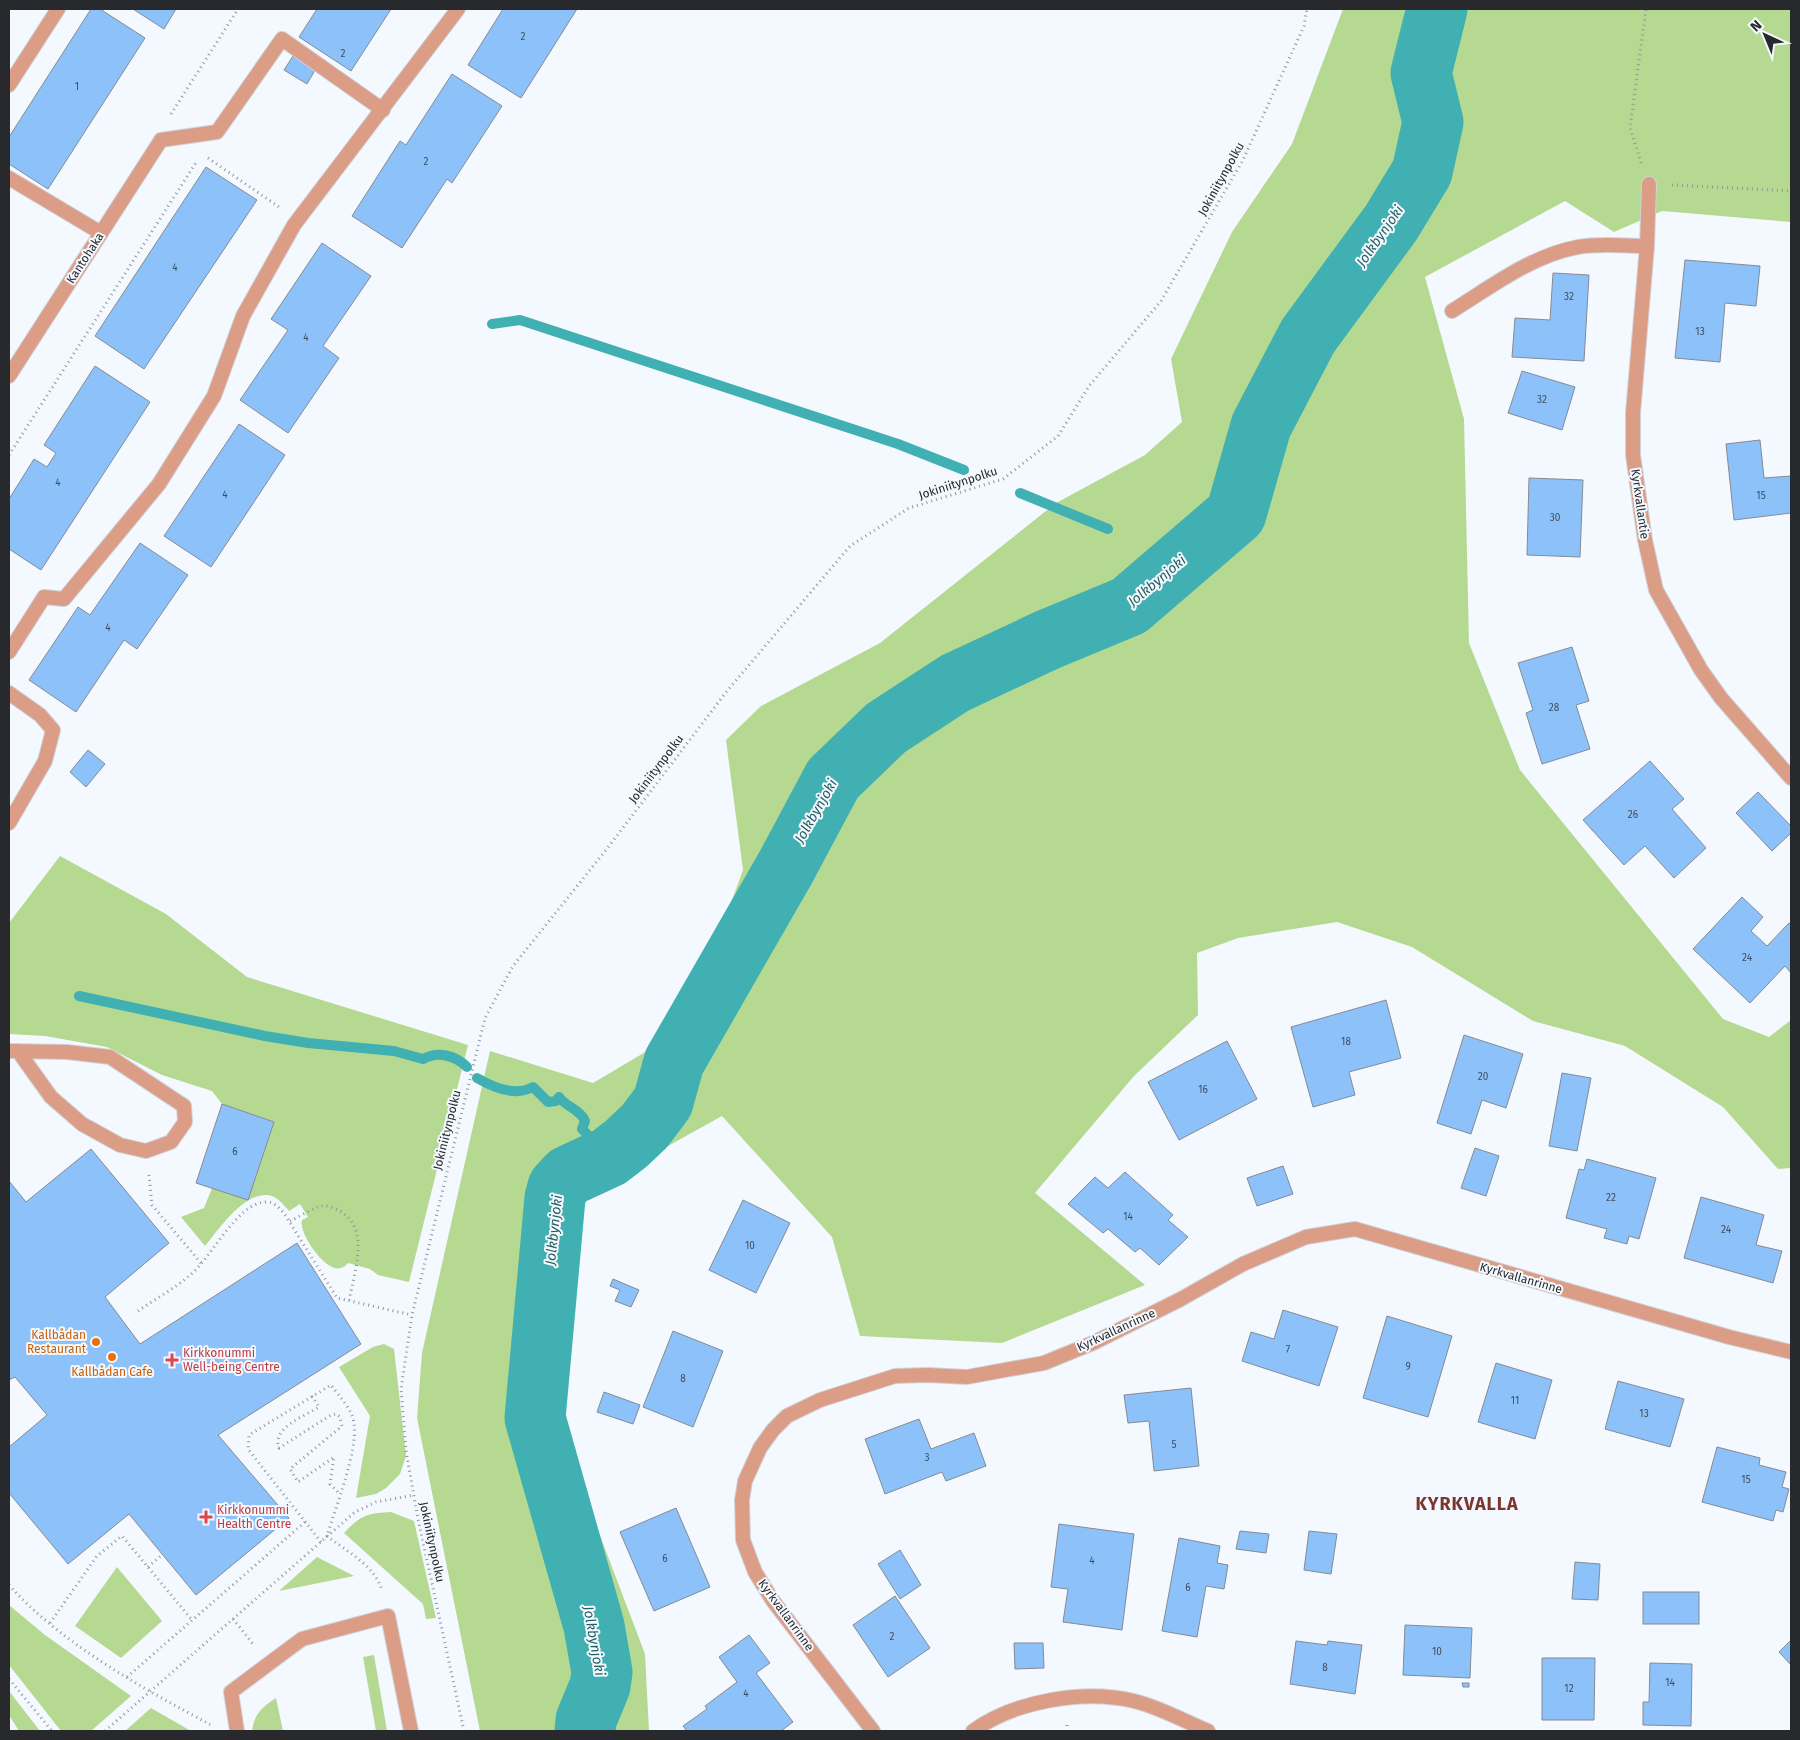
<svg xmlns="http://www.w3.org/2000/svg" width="1800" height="1740" font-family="'Fira Sans',sans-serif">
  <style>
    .green { fill: #b5d990 }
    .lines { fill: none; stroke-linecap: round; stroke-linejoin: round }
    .stream { stroke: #41b0b2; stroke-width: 10 }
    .river { stroke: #41b0b2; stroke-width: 61 }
    .building { fill: #8cc1fa; stroke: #858b92 }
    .service-casing { stroke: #cfd4d9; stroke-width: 16 }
    .minor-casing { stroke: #cfd4d9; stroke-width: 16 }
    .path { stroke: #92959a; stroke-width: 3; stroke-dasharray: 1 4; stroke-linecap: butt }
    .service { stroke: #dc9d86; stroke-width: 14 }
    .minor { stroke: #dc9d86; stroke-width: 14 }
    .food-dot { fill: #e8710a; stroke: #f4f9ff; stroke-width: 2 }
    .health-dot { fill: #e0444e; stroke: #f4f9ff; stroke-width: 2 }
    .labels { text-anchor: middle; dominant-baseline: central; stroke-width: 4; stroke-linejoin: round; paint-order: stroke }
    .number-label { font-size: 10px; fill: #404f60 }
    .street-label { font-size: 12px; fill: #27292c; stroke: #f4f9ff }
    .food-label { font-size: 12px; fill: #c56008; stroke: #f4f9ff; text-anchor: end }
    .health-label { font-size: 12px; fill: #be3a42; stroke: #f4f9ff; text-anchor: start }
    .water-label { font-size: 14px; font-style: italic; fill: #246061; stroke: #f4f9ff }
    .district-label { font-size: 18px; font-weight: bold; letter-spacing: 1px; fill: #7b352c; stroke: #f4f9ff }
  </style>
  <rect width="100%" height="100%" fill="#f4f9ff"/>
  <g class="green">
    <polygon points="1343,9 1791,9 1791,222 1662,211 1614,232 1565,201 1425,277 1464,419 1469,643 1520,770 1723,1019 1769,1037 1791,1020 1791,1168 1778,1169 1723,1107 1625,1046 1533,1021 1412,947 1337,922 1238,938 1197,953 1198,1015 1134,1076 1035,1193 1145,1285 1002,1343 860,1336 832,1237 722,1116 580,1195 552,1409 645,1654 649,1731 480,1731 417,1418 422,1353 490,1051 593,1083 669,1038 714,949 743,870 726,740 761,706 880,643 1056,503 1145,455 1182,422 1171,359 1232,232 1292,144"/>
    <path d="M 60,856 L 166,914 L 247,977 L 468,1045 L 409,1282 L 378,1275 L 370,1269 L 348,1263 C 346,1265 344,1267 341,1268 C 326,1273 298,1233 302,1220 L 308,1217 L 300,1204 L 289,1211 C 283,1204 277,1196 268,1195 C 243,1193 219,1229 205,1246 L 181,1217 L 204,1208 L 212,1188 L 248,1199 L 274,1122 L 222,1104 L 212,1091 L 162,1075 L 107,1047 L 45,1036 L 9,1034 L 9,923 Z"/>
    <polygon points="384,1344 394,1349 406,1456 400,1474 386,1488 376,1494 356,1498 370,1416 339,1367 373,1347"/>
    <path d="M 391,1512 L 414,1521 L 436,1618 L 426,1619 L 423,1604 L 344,1533 C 360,1516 367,1513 391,1512 Z"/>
    <polygon points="317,1557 354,1576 279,1591"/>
    <polygon points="117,1567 162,1621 121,1658 75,1626"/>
    <polygon points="9,1605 45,1635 131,1696 91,1731 61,1731 9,1665"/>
    <polygon points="374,1655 387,1731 376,1731 363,1657"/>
    <polygon points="9,1691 40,1731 19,1731 9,1715"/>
    <path d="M 276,1698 L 283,1731 L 252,1731 C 254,1714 262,1707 276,1698 Z"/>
    <polygon points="151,1708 191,1731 125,1731"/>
  </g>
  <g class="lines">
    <g class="stream">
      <polyline points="492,324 520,320 898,444 964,470"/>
      <polyline points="1020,493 1108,529"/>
      <path d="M 79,996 L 265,1036 L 308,1043 L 394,1051 L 423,1059 C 438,1051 455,1055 467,1067"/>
      <path d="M 477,1078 C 494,1088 515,1097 533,1087 L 548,1102 L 556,1101 L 559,1097 C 566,1107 580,1109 585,1121 L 582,1129 L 609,1157"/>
    </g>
    <polyline class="river" points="585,1731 586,1720 600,1686 602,1672 594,1626 535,1418 555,1198 558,1187 568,1176 609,1157 626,1144 645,1126 663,1102 674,1062 786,867 833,779 886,728 955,683 1047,640 1129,606 1236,514 1261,426 1308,336 1391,223 1422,172 1433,122 1421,73 1437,9"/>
  </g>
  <g class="building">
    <polygon points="91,9 100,9 145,38 48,189 9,164 9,137"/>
    <polygon points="133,9 176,9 164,29"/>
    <polygon points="317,9 391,9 351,71 299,37"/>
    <polygon points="503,9 577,9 521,98 468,65"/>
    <polygon points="293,56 315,70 307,84 284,70"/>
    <polygon points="452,74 502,106 452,183 447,179 402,248 352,216 400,141 406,145"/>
    <polygon points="206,167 257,200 144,369 95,336"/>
    <polygon points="322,243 371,276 323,346 339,358 288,433 240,400 288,330 271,319"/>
    <polygon points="1685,260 1760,266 1756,306 1725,303 1720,362 1675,358"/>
    <polygon points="1553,273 1589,275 1584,361 1512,357 1515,318 1550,320"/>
    <polygon points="95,366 150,402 41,570 9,549 9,499 34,459 47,467 56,453 44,445"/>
    <polygon points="1522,371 1575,387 1562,430 1508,413"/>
    <polygon points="239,424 285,455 211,567 164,536"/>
    <polygon points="1760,440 1764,478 1791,476 1791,513 1734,520 1726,444"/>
    <polygon points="1529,478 1583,480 1580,557 1527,555"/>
    <polygon points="140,543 188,575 137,649 124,640 76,712 29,680 78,607 90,615"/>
    <polygon points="1572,647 1589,701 1576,705 1590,749 1542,764 1526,713 1533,710 1518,663"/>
    <polygon points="88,750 105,764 86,787 70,772"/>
    <polygon points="1650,761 1684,799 1672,809 1706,848 1674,878 1645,846 1624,865 1583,820"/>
    <polygon points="1758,792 1791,826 1791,833 1772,851 1736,813"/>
    <polygon points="1742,897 1763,917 1751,931 1767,946 1789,923 1791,925 1791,973 1785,966 1750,1003 1693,949"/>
    <polygon points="1386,1000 1401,1058 1349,1072 1355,1095 1313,1107 1291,1027"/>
    <polygon points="1464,1035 1523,1054 1506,1108 1482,1100 1471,1134 1437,1123"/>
    <polygon points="1227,1041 1257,1099 1179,1140 1148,1082"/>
    <polygon points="1562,1073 1591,1078 1577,1151 1549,1146"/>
    <polygon points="222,1104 274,1122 248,1200 196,1183"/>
    <polygon points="1475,1148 1499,1156 1486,1196 1461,1188"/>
    <polygon points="91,1149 169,1243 105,1297 140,1344 297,1243 361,1344 218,1435 289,1518 196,1595 129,1514 68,1564 9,1493 9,1447 47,1415 15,1377 9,1380 9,1181 26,1202"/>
    <polygon points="1587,1159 1656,1178 1639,1239 1629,1236 1627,1244 1604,1238 1607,1229 1566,1218 1579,1169 1584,1170"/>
    <polygon points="1283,1166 1293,1194 1257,1206 1247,1178"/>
    <polygon points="1125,1172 1173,1215 1168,1220 1188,1237 1159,1265 1140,1248 1135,1252 1108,1229 1103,1233 1068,1204 1095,1177 1108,1188"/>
    <polygon points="1701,1197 1764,1215 1756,1245 1782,1251 1773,1283 1684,1258"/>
    <polygon points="743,1200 790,1223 756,1293 709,1270"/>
    <polygon points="613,1279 639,1290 631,1307 615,1301 620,1290 610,1286"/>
    <polygon points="1283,1310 1338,1327 1319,1386 1242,1361 1251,1332 1274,1339"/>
    <polygon points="1387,1316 1452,1336 1428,1417 1363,1398"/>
    <polygon points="673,1331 723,1351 693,1427 643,1407"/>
    <polygon points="1496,1363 1552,1380 1535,1439 1478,1422"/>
    <polygon points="1618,1381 1684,1399 1670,1447 1605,1429"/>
    <polygon points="1191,1388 1199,1466 1154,1471 1149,1421 1128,1423 1124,1395"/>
    <polygon points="604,1392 640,1405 633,1424 597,1412"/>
    <polygon points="919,1419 931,1449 974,1433 986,1466 946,1481 942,1472 885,1494 865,1439"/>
    <polygon points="1717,1447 1760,1458 1759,1465 1786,1472 1782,1487 1789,1489 1783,1512 1776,1510 1773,1521 1702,1502"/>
    <polygon points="676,1508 710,1587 654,1611 620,1532"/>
    <polygon points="1059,1524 1134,1534 1122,1630 1063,1622 1068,1589 1051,1587"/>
    <polygon points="1240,1531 1269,1534 1266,1553 1236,1549"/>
    <polygon points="1309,1531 1337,1534 1331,1574 1304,1570"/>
    <polygon points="1179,1538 1220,1546 1217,1563 1228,1565 1224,1589 1206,1586 1197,1637 1162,1631"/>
    <polygon points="900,1550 921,1585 900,1599 878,1564"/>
    <polygon points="1575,1562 1600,1564 1598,1600 1572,1599"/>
    <rect x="1643" y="1592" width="56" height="32"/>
    <polygon points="895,1596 930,1648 888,1677 853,1625"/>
    <polygon points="1405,1625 1472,1628 1470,1678 1403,1675"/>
    <polygon points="749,1635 770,1663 756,1673 793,1722 781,1731 687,1731 683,1726 707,1709 705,1706 737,1682 719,1657"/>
    <polygon points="1791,1640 1791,1665 1779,1652"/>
    <polygon points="1296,1641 1327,1645 1328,1641 1362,1645 1355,1694 1290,1684"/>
    <polygon points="1014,1643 1043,1643 1044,1668 1015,1669"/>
    <polygon points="1542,1658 1595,1658 1594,1720 1542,1720"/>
    <polygon points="1650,1663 1692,1664 1691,1726 1643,1725 1643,1702 1649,1702"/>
    <polygon points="1462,1683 1469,1683 1469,1687 1463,1687"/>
  </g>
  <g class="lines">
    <defs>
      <g id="service">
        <polyline points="9,85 58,9"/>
        <polyline points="161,140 217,132 282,39 383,110"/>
        <polyline points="9,178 101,233"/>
        <path d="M 1452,311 C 1492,286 1531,256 1578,247 C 1600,243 1625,246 1647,246"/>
        <polyline points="9,652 44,597 64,599 159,484 214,396 243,316 294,225 458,9"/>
        <polyline points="9,693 40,715 53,730 45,761 9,823"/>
        <polyline points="9,1051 67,1052 110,1057 184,1106 185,1122 171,1142 146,1151 120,1145 82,1124 51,1097 18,1051"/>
        <polyline points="237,1731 231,1692 302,1639 388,1616 411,1731"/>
      </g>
      <g id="minor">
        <polyline points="1649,184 1647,246 1633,413 1633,455 1645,540 1656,590 1701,670 1721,698 1791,778"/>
        <polyline points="9,376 161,140"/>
        <polyline points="873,1731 773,1601 755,1572 743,1540 742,1500 745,1481 760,1448 773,1430 787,1416 820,1400 895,1376 928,1375 967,1377 1044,1363 1093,1343 1181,1299 1243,1264 1306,1237 1355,1229 1729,1337 1791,1352"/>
        <path d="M 973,1731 C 1015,1701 1083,1689 1134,1701 C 1159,1707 1184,1721 1208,1731"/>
      </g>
    </defs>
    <use href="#service" class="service-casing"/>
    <use href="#minor" class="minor-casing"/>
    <g class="path">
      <polyline points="171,114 238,9"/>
      <polyline points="208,158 279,207"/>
      <polyline points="1641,163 1630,127 1646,9"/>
      <polyline points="1672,185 1791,191"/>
      <polyline points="9,455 197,161"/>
      <polyline points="149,1175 152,1205 201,1263"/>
      <path d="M 290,1221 C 299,1217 311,1209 321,1206 C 327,1205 335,1208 340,1211 C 371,1229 354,1272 349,1301"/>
      <path d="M 138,1311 C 155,1299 174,1289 189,1276 C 211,1259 236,1204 265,1202 C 273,1201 278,1207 284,1213 L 337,1298 L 412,1315"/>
      <path d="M 312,1396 L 319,1407 C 305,1416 271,1428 279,1448 L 331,1415 L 336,1414 L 340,1417 L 342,1426 L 290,1469 L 298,1482 L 334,1457 L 330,1484 L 339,1493"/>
      <path d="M 321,1542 L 248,1449 L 249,1435 L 331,1385 C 339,1396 353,1410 354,1424 C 358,1451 335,1509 327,1536 C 346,1551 377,1567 382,1591"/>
      <polyline points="148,1567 163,1554"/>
      <path d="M 9,1585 C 60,1643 144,1689 211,1725"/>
      <polyline points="233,1619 253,1644"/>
      <polyline points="50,1623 97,1556 122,1536 192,1620"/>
      <polyline points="127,1677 305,1522"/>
      <polyline points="9,1679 52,1731"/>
      <polyline points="105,1731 355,1512 376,1502 414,1495"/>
      <polyline points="464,1731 418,1519 406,1451 401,1389 412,1315 485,1018 513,966 606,850 727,691 850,546 909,508 1003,479 1058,436 1089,386 1161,301 1243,160 1304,26 1307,9"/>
      <polyline points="1067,1731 1067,1722"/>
    </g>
    <use href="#service" class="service"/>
    <use href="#minor" class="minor"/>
  </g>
  <g class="food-dot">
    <circle cx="96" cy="1342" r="5"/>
    <circle cx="112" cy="1357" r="5"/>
  </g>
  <g class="health-dot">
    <path d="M169.5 1352.5h5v5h5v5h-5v5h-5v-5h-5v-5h5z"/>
    <path d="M203.5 1509.5h5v5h5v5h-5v5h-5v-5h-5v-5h5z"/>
  </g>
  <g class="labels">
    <g class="number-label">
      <text x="523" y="37">2</text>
      <text x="343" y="54">2</text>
      <text x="77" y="87">1</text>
      <text x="426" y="162">2</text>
      <text x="175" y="268">4</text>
      <text x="1569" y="297">32</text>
      <text x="1700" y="332">13</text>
      <text x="306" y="338">4</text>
      <text x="1542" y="400">32</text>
      <text x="58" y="483">4</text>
      <text x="225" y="495">4</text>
      <text x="1761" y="496">15</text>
      <text x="1555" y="518">30</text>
      <text x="108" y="628">4</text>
      <text x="1554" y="708">28</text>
      <text x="1633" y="815">26</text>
      <text x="1747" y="958">24</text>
      <text x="1346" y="1042">18</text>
      <text x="1483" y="1077">20</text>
      <text x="1203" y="1090">16</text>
      <text x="235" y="1152">6</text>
      <text x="1611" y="1198">22</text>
      <text x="1128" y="1217">14</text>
      <text x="1726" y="1230">24</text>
      <text x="750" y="1246">10</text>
      <text x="1288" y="1350">7</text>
      <text x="1408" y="1367">9</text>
      <text x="683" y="1379">8</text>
      <text x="1515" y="1401">11</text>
      <text x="1644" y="1414">13</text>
      <text x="1174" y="1445">5</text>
      <text x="927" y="1458">3</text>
      <text x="1746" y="1480">15</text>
      <text x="665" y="1559">6</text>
      <text x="1092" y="1561">4</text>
      <text x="1188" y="1588">6</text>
      <text x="892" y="1637">2</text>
      <text x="1437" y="1652">10</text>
      <text x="1325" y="1668">8</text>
      <text x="1670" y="1683">14</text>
      <text x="1569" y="1689">12</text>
      <text x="746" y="1694">4</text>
    </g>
    <g class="street-label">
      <text transform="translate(1221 179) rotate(-61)">Jokiniitynpolku</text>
      <text transform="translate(85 258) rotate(-57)">Kantohaka</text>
      <text transform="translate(958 483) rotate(-18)">Jokiniitynpolku</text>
      <text transform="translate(1640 504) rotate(82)">Kyrkvallantie</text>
      <text transform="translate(656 769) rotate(-53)">Jokiniitynpolku</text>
      <text transform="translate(447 1130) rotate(-76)">Jokiniitynpolku</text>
      <text transform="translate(1521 1278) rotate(16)">Kyrkvallanrinne</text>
      <text transform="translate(1116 1330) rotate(-25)">Kyrkvallanrinne</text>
      <text transform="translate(432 1542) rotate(78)">Jokiniitynpolku</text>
      <text transform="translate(786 1615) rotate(54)">Kyrkvallanrinne</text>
    </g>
    <g class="food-label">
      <text x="86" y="1335">Kallbådan<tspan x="86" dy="14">Restaurant</tspan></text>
      <text x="112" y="1372" text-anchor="middle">Kallbådan Cafe</text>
    </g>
    <g class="health-label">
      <text x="183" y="1353">Kirkkonummi<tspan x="183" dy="14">Well-being Centre</tspan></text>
      <text x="217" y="1510">Kirkkonummi<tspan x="217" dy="14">Health Centre</tspan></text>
    </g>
    <g class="water-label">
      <text transform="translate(1380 236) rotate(-55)">Jolkbynjoki</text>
      <text transform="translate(1157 581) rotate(-40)">Jolkbynjoki</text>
      <text transform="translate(816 811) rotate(-60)">Jolkbynjoki</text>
      <text transform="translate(554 1230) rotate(-84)">Jolkbynjoki</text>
      <text transform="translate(594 1641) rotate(80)">Jolkbynjoki</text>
    </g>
    <g class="district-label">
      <text x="1467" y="1504">KYRKVALLA</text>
    </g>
  </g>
  <rect width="1800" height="1740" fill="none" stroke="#27292c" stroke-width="20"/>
  <g transform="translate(1765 35) rotate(316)" stroke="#f4f9ff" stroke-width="4" paint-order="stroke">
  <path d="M0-4L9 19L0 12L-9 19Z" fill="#27292c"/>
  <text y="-8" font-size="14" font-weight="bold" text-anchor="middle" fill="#27292c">N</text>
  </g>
</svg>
